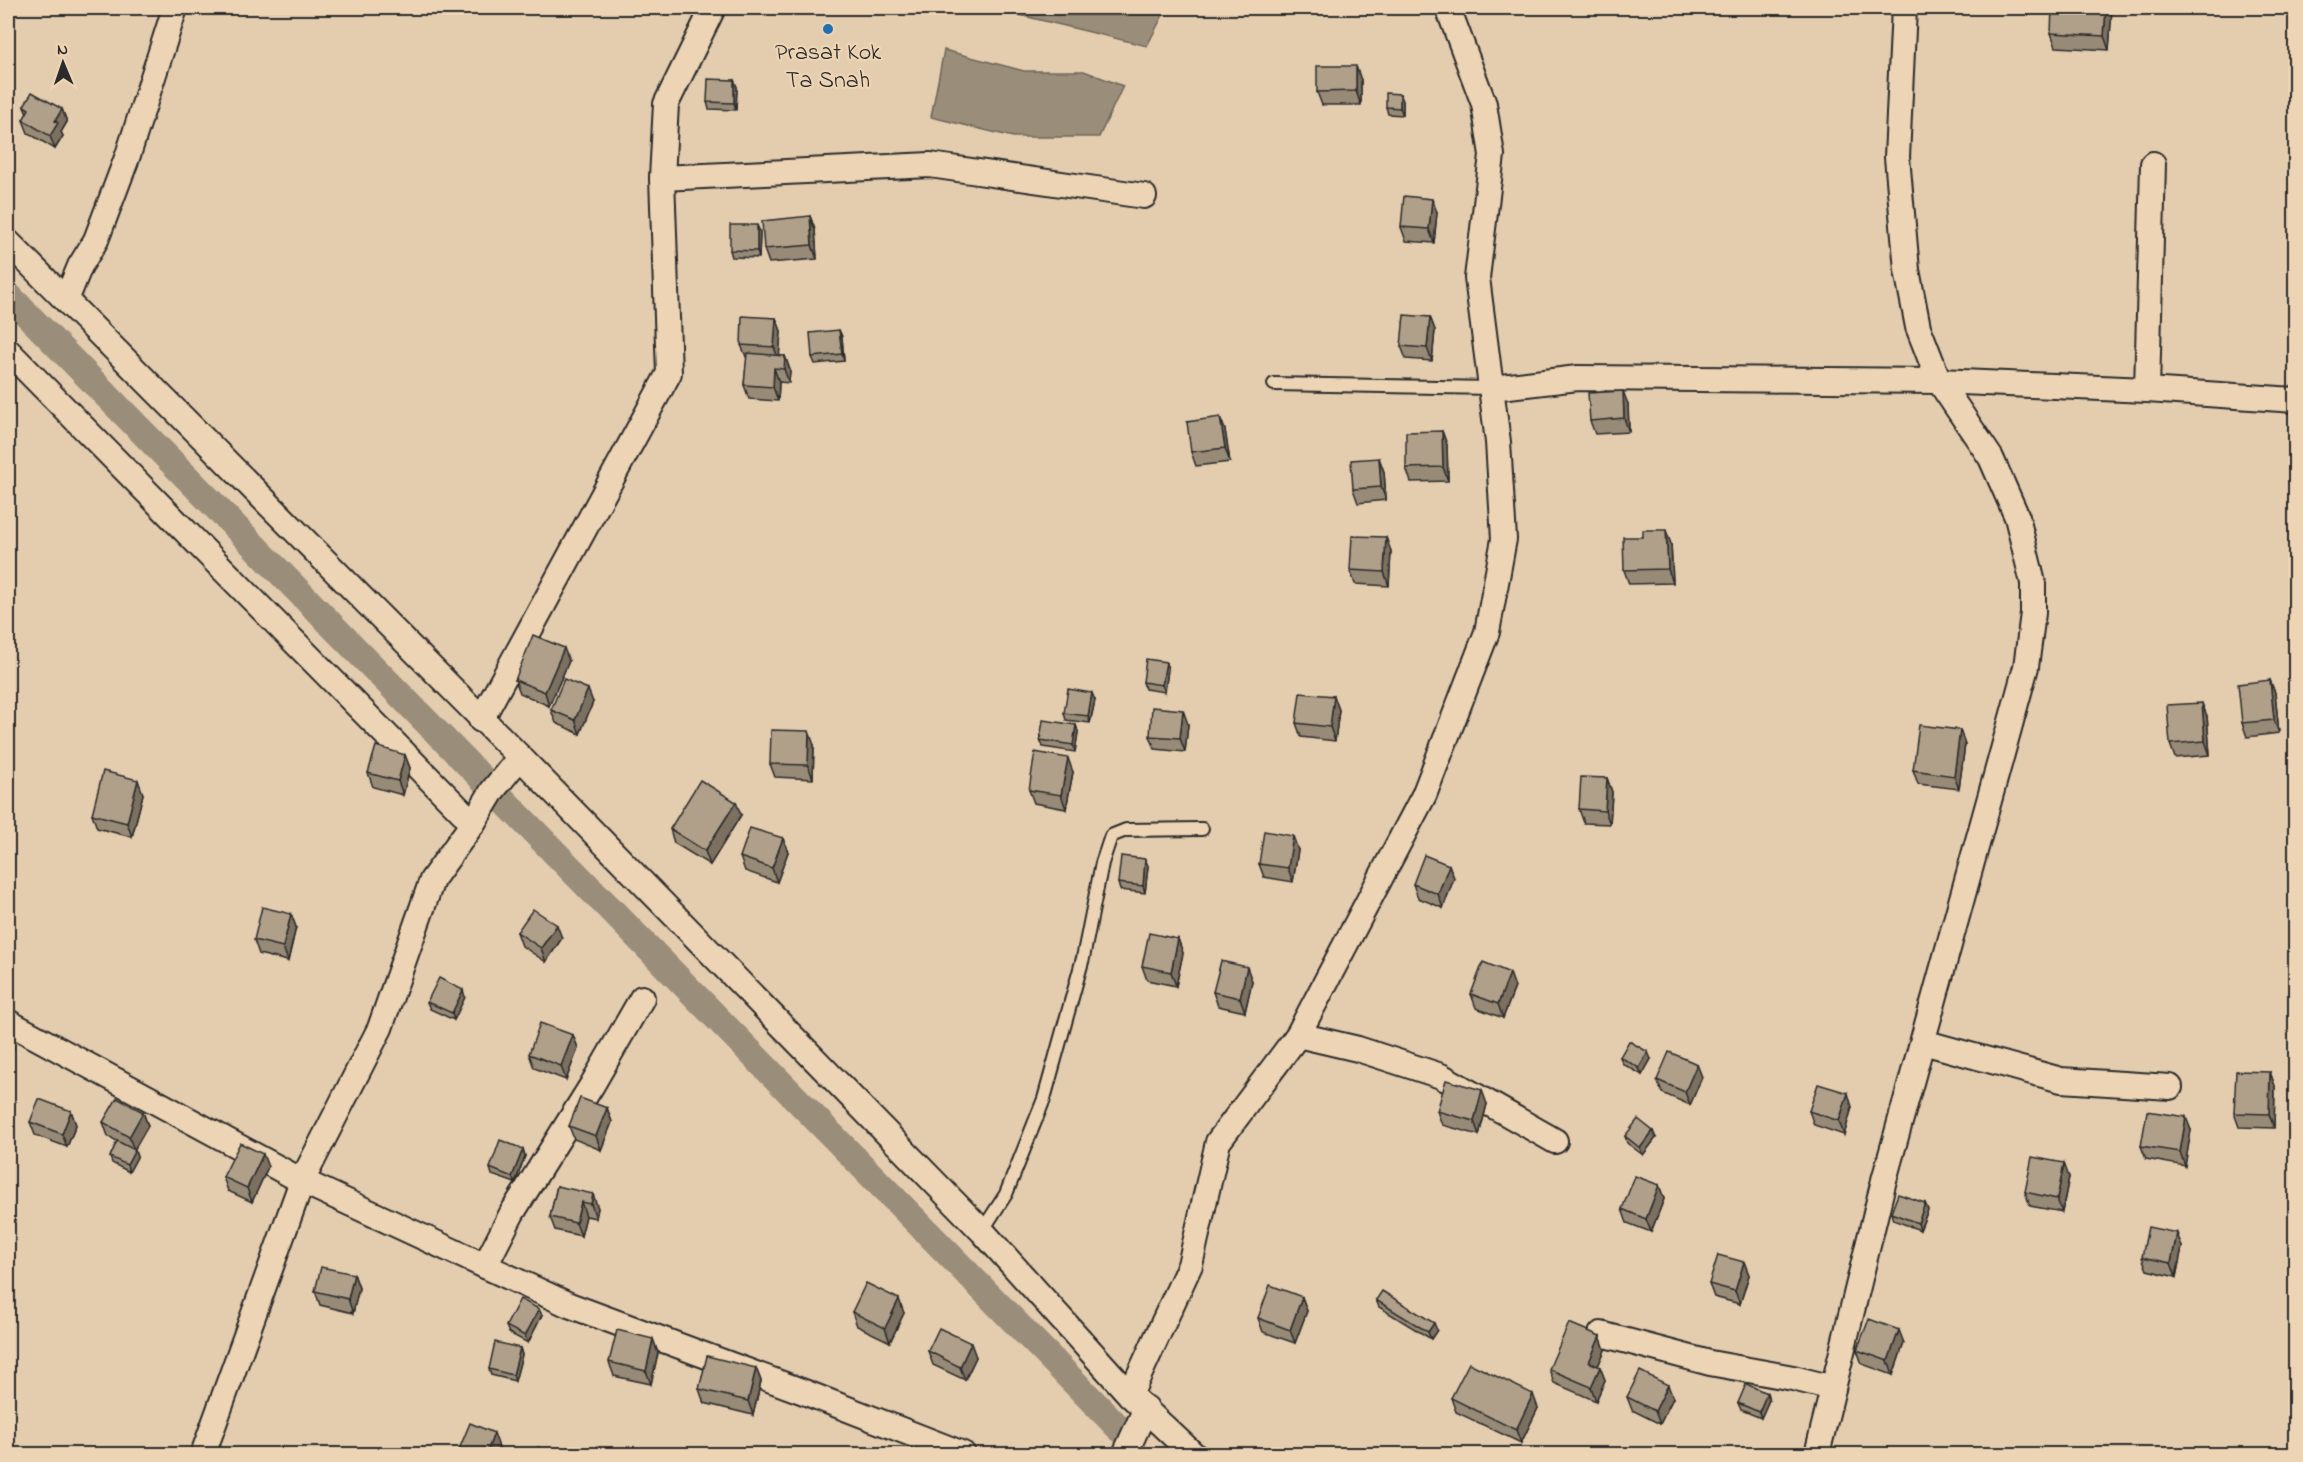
<svg xmlns="http://www.w3.org/2000/svg" width="2303" height="1462" font-family="'Indie Flower',sans-serif">
  <style>
    .water { fill: #9a8d7a; stroke: #6e665a; stroke-width: 1.5 }
    .lines { fill: none; stroke-linecap: round; stroke-linejoin: round }
    .canal { stroke: #9a8d7a; stroke-width: 27 }
    .service-casing { stroke: #2b2b2b; stroke-width: 16 }
    .minor-casing { stroke: #2b2b2b; stroke-width: 28 }
    .service { stroke: #ecd4b4; stroke-width: 12 }
    .minor { stroke: #ecd4b4; stroke-width: 24 }
    .wall { fill: #978a77; stroke: #2b2b2b; stroke-width: 1.5 }
    .shaded-wall { fill: #7b7061; stroke: #2b2b2b; stroke-width: 1.5 }
    .building { fill: #b0a08a; stroke: #2b2b2b; stroke-width: 1.5 }
    .poi-dot { fill: #1f6fb2; stroke: #ecd4b4; stroke-width: 2 }
    .labels { text-anchor: middle; dominant-baseline: central; stroke-width: 4.5; stroke-linejoin: round; paint-order: stroke }
    .poi-label { font-size: 24px; fill: #2b2b2b; stroke: #ecd4b4 }
  </style>
  <rect width="100%" height="100%" fill="#e4cdaf"/>
  <filter id="ink" filterUnits="userSpaceOnUse"><feTurbulence type="fractalNoise" baseFrequency=".0167" numOctaves="2"/><feDisplacementMap in="SourceGraphic" scale="12" xChannelSelector="R" yChannelSelector="G"/><feConvolveMatrix kernelMatrix="1 2 1 2 8 2 1 2 1" color-interpolation-filters="sRGB"/></filter>
  <g filter="url(#ink)">
    <g class="water">
      <polygon points="991,8 1160,8 1165,11 1147,46"/>
      <polygon points="944,50 1024,71 1084,71 1123,86 1099,137 1013,137 931,117"/>
    </g>
    <g class="lines">
      <polyline class="canal" points="8,295 1120,1429"/>
      <defs>
        <g id="service">
          <polyline points="1274,384 1492,388"/>
          <polyline points="982,1231 1006,1194 1044,1099 1083,958 1102,863 1111,836 1126,830 1202,829"/>
        </g>
        <g id="minor">
          <polyline points="662,178 930,165 1144,196"/>
          <polyline points="8,242 520,757 982,1231 1130,1395 1193,1454"/>
          <polyline points="66,300 80,266 96,240 128,155 175,8"/>
          <polyline points="8,351 473,823"/>
          <polyline points="1492,388 1578,378 1939,381 2147,390 2296,400"/>
          <polyline points="2147,390 2153,164"/>
          <polyline points="481,720 669,373 662,178 666,104 713,8"/>
          <polyline points="8,1022 302,1181 569,1305 804,1392 963,1454"/>
          <polyline points="1298,1035 1358,1049 1441,1076 1555,1141"/>
          <polyline points="1923,1042 2061,1080 2170,1087"/>
          <polyline points="485,1266 512,1213 592,1085 642,998"/>
          <polyline points="1601,1334 1710,1363 1793,1378 1833,1388"/>
          <polyline points="1130,1395 1190,1265 1218,1142 1298,1035 1424,795 1487,632 1504,539 1498,442 1477,278 1492,155 1484,104 1448,8"/>
          <polyline points="203,1454 302,1181 380,1028 432,880 473,823 493,790 520,757"/>
          <polyline points="1125,1454 1146,1408"/>
          <polyline points="1817,1454 1884,1180 2026,667 2033,613 2033,583 2017,517 1991,458 1939,381 1918,327 1907,270 1897,157 1904,8"/>
        </g>
      </defs>
      <use href="#service" class="service-casing"/>
      <use href="#minor" class="minor-casing"/>
      <use href="#service" class="service"/>
      <use href="#minor" class="minor"/>
    </g>
    <g class="wall">
      <polygon points="2112,8 2109,50 2056,47 2051,33"/>
      <polygon points="734,80 737,87 736,110 709,109 707,102"/>
      <polygon points="1361,80 1361,105 1322,105 1317,92"/>
      <polygon points="1400,94 1403,101 1403,115 1388,114 1386,107"/>
      <polygon points="24,106 62,109 67,122 61,132 63,136 55,149 28,133 23,120 27,113"/>
      <polygon points="1437,212 1434,243 1406,241 1401,227"/>
      <polygon points="810,216 815,230 817,259 769,263 764,249"/>
      <polygon points="760,232 759,258 732,257 730,250"/>
      <polygon points="1430,317 1435,330 1432,361 1406,359 1401,346"/>
      <polygon points="776,318 781,331 779,356 785,356 790,370 789,383 779,382 778,401 749,399 744,385 747,359 741,345"/>
      <polygon points="839,330 842,337 844,361 815,364 812,357"/>
      <polygon points="1628,404 1629,432 1595,434 1590,421"/>
      <polygon points="1220,417 1225,430 1230,462 1196,466 1191,452"/>
      <polygon points="1442,431 1447,445 1448,481 1411,482 1406,468"/>
      <polygon points="1379,458 1384,472 1386,500 1358,503 1353,489"/>
      <polygon points="1643,537 1671,544 1673,583 1629,584 1624,570"/>
      <polygon points="1391,551 1389,586 1355,584 1350,570"/>
      <polygon points="569,661 549,706 520,693 515,680"/>
      <polygon points="1166,662 1168,669 1165,692 1145,689 1143,682"/>
      <polygon points="2270,680 2275,693 2279,733 2247,737 2242,723"/>
      <polygon points="1334,696 1339,710 1335,741 1301,737 1296,723"/>
      <polygon points="1095,700 1090,723 1066,720 1064,713"/>
      <polygon points="593,702 580,734 556,723 551,710"/>
      <polygon points="2207,716 2210,755 2175,758 2170,744"/>
      <polygon points="1188,724 1185,752 1155,749 1150,736"/>
      <polygon points="1076,725 1078,732 1075,752 1043,747 1040,740"/>
      <polygon points="1960,730 1965,744 1959,789 1918,784 1913,770"/>
      <polygon points="814,745 813,779 775,777 770,764"/>
      <polygon points="405,755 410,768 403,795 373,787 368,773"/>
      <polygon points="1073,772 1066,809 1034,803 1029,790"/>
      <polygon points="1607,778 1612,792 1610,824 1584,823 1579,809"/>
      <polygon points="143,794 132,837 97,828 92,814"/>
      <polygon points="741,815 710,865 674,843 670,829"/>
      <polygon points="1298,850 1293,882 1264,877 1259,864"/>
      <polygon points="788,852 777,882 745,871 740,857"/>
      <polygon points="1145,859 1148,866 1145,893 1120,890 1118,883"/>
      <polygon points="1449,865 1454,878 1443,908 1418,898 1413,884"/>
      <polygon points="291,914 296,927 288,961 259,954 254,940"/>
      <polygon points="517,932 562,938 546,962 522,946"/>
      <polygon points="1178,939 1183,953 1176,986 1147,980 1142,966"/>
      <polygon points="1252,981 1245,1012 1218,1006 1213,992"/>
      <polygon points="1515,987 1503,1018 1476,1008 1471,994"/>
      <polygon points="465,997 454,1020 430,1009 427,1002"/>
      <polygon points="573,1035 578,1048 566,1080 534,1068 529,1054"/>
      <polygon points="1620,1057 1651,1059 1642,1075 1623,1064"/>
      <polygon points="2270,1072 2275,1086 2274,1128 2239,1127 2234,1113"/>
      <polygon points="1702,1077 1690,1105 1662,1093 1657,1080"/>
      <polygon points="1487,1104 1479,1135 1442,1125 1437,1111"/>
      <polygon points="1852,1107 1844,1135 1814,1125 1809,1111"/>
      <polygon points="607,1108 612,1122 601,1150 574,1139 569,1126"/>
      <polygon points="71,1111 76,1125 67,1147 35,1135 30,1122"/>
      <polygon points="143,1112 148,1126 134,1150 137,1157 129,1172 112,1163 110,1157 117,1141 108,1136 103,1122"/>
      <polygon points="2191,1130 2185,1166 2146,1159 2141,1146"/>
      <polygon points="1625,1136 1656,1138 1643,1155 1627,1143"/>
      <polygon points="523,1149 525,1156 515,1183 492,1175 490,1168"/>
      <polygon points="268,1167 252,1202 228,1191 223,1177"/>
      <polygon points="2069,1177 2062,1212 2030,1206 2025,1192"/>
      <polygon points="1659,1185 1664,1199 1651,1232 1627,1223 1622,1209"/>
      <polygon points="557,1186 598,1208 596,1218 586,1216 581,1236 555,1230 550,1217"/>
      <polygon points="1925,1203 1928,1210 1920,1230 1893,1220 1891,1213"/>
      <polygon points="2182,1247 2176,1277 2147,1270 2142,1257"/>
      <polygon points="1744,1262 1749,1275 1740,1304 1714,1297 1709,1284"/>
      <polygon points="354,1274 359,1288 353,1313 320,1305 315,1291"/>
      <polygon points="1302,1297 1307,1311 1295,1343 1263,1332 1258,1318"/>
      <polygon points="1376,1300 1437,1330 1431,1339 1379,1307"/>
      <polygon points="852,1312 904,1313 890,1342 857,1326"/>
      <polygon points="542,1315 528,1343 509,1333 506,1326"/>
      <polygon points="1600,1336 1605,1350 1598,1366 1600,1367 1605,1380 1596,1401 1554,1383 1549,1369"/>
      <polygon points="653,1339 658,1353 651,1384 614,1376 609,1362"/>
      <polygon points="1904,1343 1893,1375 1862,1364 1857,1350"/>
      <polygon points="520,1348 522,1355 515,1381 491,1375 489,1369"/>
      <polygon points="928,1351 976,1357 965,1380 933,1365"/>
      <polygon points="756,1368 761,1381 753,1415 704,1403 699,1389"/>
      <polygon points="1767,1393 1769,1400 1761,1418 1741,1410 1738,1403"/>
      <polygon points="1627,1397 1673,1398 1660,1424 1632,1410"/>
      <polygon points="1451,1398 1538,1408 1521,1443 1456,1412"/>
    </g>
    <g class="shaded-wall">
      <polygon points="2106,8 2112,8 2109,50 2104,36"/>
      <polygon points="1356,66 1361,80 1361,105 1356,91"/>
      <polygon points="734,80 737,87 736,110 734,103"/>
      <polygon points="1400,94 1403,101 1403,115 1400,108"/>
      <polygon points="62,109 67,122 61,132 63,136 55,149 50,136 55,121"/>
      <polygon points="1432,199 1437,212 1434,243 1429,229"/>
      <polygon points="810,216 815,230 817,259 812,245"/>
      <polygon points="757,225 760,232 759,258 757,251"/>
      <polygon points="1430,317 1435,330 1432,361 1427,348"/>
      <polygon points="776,318 781,331 779,361 774,347"/>
      <polygon points="839,330 842,337 844,361 842,354"/>
      <polygon points="785,356 790,370 789,383 784,369"/>
      <polygon points="774,368 779,382 778,401 773,387"/>
      <polygon points="1623,391 1628,404 1629,432 1624,418"/>
      <polygon points="1220,417 1225,430 1230,462 1225,448"/>
      <polygon points="1442,431 1447,445 1448,481 1443,467"/>
      <polygon points="1379,458 1384,472 1386,500 1381,487"/>
      <polygon points="1666,530 1671,544 1673,583 1668,569"/>
      <polygon points="1386,537 1391,551 1389,586 1384,572"/>
      <polygon points="564,648 569,661 549,706 545,692"/>
      <polygon points="1166,662 1168,669 1165,692 1162,685"/>
      <polygon points="2270,680 2275,693 2279,733 2274,720"/>
      <polygon points="588,689 593,702 580,734 575,720"/>
      <polygon points="1092,693 1095,700 1090,723 1088,716"/>
      <polygon points="1334,696 1339,710 1335,741 1330,727"/>
      <polygon points="2202,703 2207,716 2210,755 2205,741"/>
      <polygon points="1183,710 1188,724 1185,752 1180,738"/>
      <polygon points="1076,725 1078,732 1075,752 1073,745"/>
      <polygon points="1960,730 1965,744 1959,789 1954,776"/>
      <polygon points="809,731 814,745 813,779 808,765"/>
      <polygon points="405,755 410,768 403,795 398,781"/>
      <polygon points="1068,758 1073,772 1066,809 1061,795"/>
      <polygon points="1607,778 1612,792 1610,824 1605,811"/>
      <polygon points="138,780 143,794 132,837 127,823"/>
      <polygon points="736,802 741,815 710,865 705,851"/>
      <polygon points="1293,836 1298,850 1293,882 1288,868"/>
      <polygon points="783,838 788,852 777,882 772,868"/>
      <polygon points="1145,859 1148,866 1145,893 1143,886"/>
      <polygon points="1449,865 1454,878 1443,908 1438,894"/>
      <polygon points="291,914 296,927 288,961 283,947"/>
      <polygon points="557,925 562,938 546,962 541,948"/>
      <polygon points="1178,939 1183,953 1176,986 1171,972"/>
      <polygon points="1247,967 1252,981 1245,1012 1240,998"/>
      <polygon points="1510,973 1515,987 1503,1018 1498,1004"/>
      <polygon points="463,990 465,997 454,1020 452,1013"/>
      <polygon points="9,1034 14,1047 8,1066 8,1037"/>
      <polygon points="573,1035 578,1048 566,1080 561,1066"/>
      <polygon points="1648,1052 1651,1059 1642,1075 1639,1068"/>
      <polygon points="1697,1064 1702,1077 1690,1105 1685,1092"/>
      <polygon points="2270,1072 2275,1086 2274,1128 2269,1114"/>
      <polygon points="1482,1090 1487,1104 1479,1135 1474,1121"/>
      <polygon points="1848,1093 1852,1107 1844,1135 1839,1121"/>
      <polygon points="607,1108 612,1122 601,1150 596,1136"/>
      <polygon points="71,1111 76,1125 67,1147 62,1134"/>
      <polygon points="143,1112 148,1126 134,1150 129,1137"/>
      <polygon points="2186,1117 2191,1130 2185,1166 2180,1152"/>
      <polygon points="1653,1131 1656,1138 1643,1155 1640,1148"/>
      <polygon points="523,1149 525,1156 515,1183 512,1177"/>
      <polygon points="135,1150 137,1157 129,1172 127,1165"/>
      <polygon points="263,1154 268,1167 252,1202 247,1188"/>
      <polygon points="2064,1163 2069,1177 2062,1212 2057,1199"/>
      <polygon points="1659,1185 1664,1199 1651,1232 1646,1219"/>
      <polygon points="593,1194 598,1208 596,1218 591,1204"/>
      <polygon points="581,1202 586,1216 581,1236 576,1223"/>
      <polygon points="1925,1203 1928,1210 1920,1230 1918,1223"/>
      <polygon points="2177,1233 2182,1247 2176,1277 2171,1263"/>
      <polygon points="1744,1262 1749,1275 1740,1304 1735,1291"/>
      <polygon points="354,1274 359,1288 353,1313 348,1299"/>
      <polygon points="1302,1297 1307,1311 1295,1343 1290,1330"/>
      <polygon points="899,1299 904,1313 890,1342 885,1328"/>
      <polygon points="539,1309 542,1315 528,1343 525,1336"/>
      <polygon points="1434,1323 1437,1330 1431,1339 1428,1332"/>
      <polygon points="1899,1330 1904,1343 1893,1375 1888,1361"/>
      <polygon points="1600,1336 1605,1350 1594,1375 1589,1362"/>
      <polygon points="653,1339 658,1353 651,1384 646,1371"/>
      <polygon points="971,1343 976,1357 965,1380 960,1367"/>
      <polygon points="520,1348 522,1355 515,1381 513,1375"/>
      <polygon points="1600,1367 1605,1380 1596,1401 1591,1387"/>
      <polygon points="756,1368 761,1381 753,1415 748,1401"/>
      <polygon points="1668,1385 1673,1398 1660,1424 1655,1411"/>
      <polygon points="1767,1393 1769,1400 1761,1418 1759,1412"/>
      <polygon points="1533,1394 1538,1408 1521,1443 1516,1430"/>
      <polygon points="494,1433 499,1447 496,1455 486,1455"/>
    </g>
    <g class="building">
      <polygon points="2052,8 2106,8 2104,36 2051,33"/>
      <polygon points="1317,66 1356,66 1356,91 1317,92"/>
      <polygon points="708,79 734,80 734,103 707,102"/>
      <polygon points="32,92 62,109 55,121 58,123 50,136 23,120 29,109 24,106"/>
      <polygon points="1386,93 1400,94 1400,108 1386,107"/>
      <polygon points="1404,196 1432,199 1429,229 1401,227"/>
      <polygon points="810,216 812,245 764,249 762,221"/>
      <polygon points="730,225 757,225 757,251 730,250"/>
      <polygon points="1404,315 1430,317 1427,348 1401,346"/>
      <polygon points="742,316 776,318 774,347 741,345"/>
      <polygon points="839,330 842,354 812,357 810,333"/>
      <polygon points="747,353 785,356 784,369 774,368 773,387 744,385"/>
      <polygon points="1623,391 1624,418 1590,421 1588,393"/>
      <polygon points="1220,417 1225,448 1191,452 1187,422"/>
      <polygon points="1442,431 1443,467 1406,468 1406,432"/>
      <polygon points="1379,458 1381,487 1353,489 1351,460"/>
      <polygon points="1643,530 1666,530 1668,569 1624,570 1623,537 1643,537"/>
      <polygon points="1352,536 1386,537 1384,572 1350,570"/>
      <polygon points="533,635 564,648 545,692 515,680"/>
      <polygon points="1146,659 1166,662 1162,685 1143,682"/>
      <polygon points="564,679 588,689 575,720 551,710"/>
      <polygon points="2270,680 2274,720 2242,723 2238,684"/>
      <polygon points="1068,689 1092,693 1088,716 1064,713"/>
      <polygon points="1300,693 1334,696 1330,727 1296,723"/>
      <polygon points="2202,703 2205,741 2170,744 2167,705"/>
      <polygon points="1152,707 1183,710 1180,738 1150,736"/>
      <polygon points="1043,720 1076,725 1073,745 1040,740"/>
      <polygon points="1919,725 1960,730 1954,776 1913,770"/>
      <polygon points="771,730 809,731 808,765 770,764"/>
      <polygon points="376,746 405,755 398,781 368,773"/>
      <polygon points="1035,752 1068,758 1061,795 1029,790"/>
      <polygon points="103,771 138,780 127,823 92,814"/>
      <polygon points="1581,777 1607,778 1605,811 1579,809"/>
      <polygon points="700,780 736,802 705,851 670,829"/>
      <polygon points="750,828 783,838 772,868 740,857"/>
      <polygon points="1264,831 1293,836 1288,868 1259,864"/>
      <polygon points="1424,855 1449,865 1438,894 1413,884"/>
      <polygon points="1121,856 1145,859 1143,886 1118,883"/>
      <polygon points="262,907 291,914 283,947 254,940"/>
      <polygon points="533,909 557,925 541,948 517,932"/>
      <polygon points="1149,933 1178,939 1171,972 1142,966"/>
      <polygon points="1221,961 1247,967 1240,998 1213,992"/>
      <polygon points="1483,962 1510,973 1498,1004 1471,994"/>
      <polygon points="439,978 463,990 452,1013 427,1002"/>
      <polygon points="540,1023 573,1035 561,1066 529,1054"/>
      <polygon points="1629,1041 1648,1052 1639,1068 1620,1057"/>
      <polygon points="1669,1052 1697,1064 1685,1092 1657,1080"/>
      <polygon points="2236,1071 2270,1072 2269,1114 2234,1113"/>
      <polygon points="1446,1080 1482,1090 1474,1121 1437,1111"/>
      <polygon points="1818,1084 1848,1093 1839,1121 1809,1111"/>
      <polygon points="117,1098 143,1112 129,1137 103,1122"/>
      <polygon points="580,1098 607,1108 596,1136 569,1126"/>
      <polygon points="39,1099 71,1111 62,1134 30,1122"/>
      <polygon points="2147,1111 2186,1117 2180,1152 2141,1146"/>
      <polygon points="1638,1119 1653,1131 1640,1148 1625,1136"/>
      <polygon points="500,1140 523,1149 512,1177 490,1168"/>
      <polygon points="117,1141 135,1150 127,1165 110,1157"/>
      <polygon points="240,1143 263,1154 247,1188 223,1177"/>
      <polygon points="2032,1157 2064,1163 2057,1199 2025,1192"/>
      <polygon points="1635,1176 1659,1185 1646,1219 1622,1209"/>
      <polygon points="557,1186 593,1194 591,1204 581,1202 576,1223 550,1217"/>
      <polygon points="1898,1194 1925,1203 1918,1223 1891,1213"/>
      <polygon points="2148,1227 2177,1233 2171,1263 2142,1257"/>
      <polygon points="1718,1255 1744,1262 1735,1291 1709,1284"/>
      <polygon points="321,1267 354,1274 348,1299 315,1291"/>
      <polygon points="866,1283 899,1299 885,1328 852,1312"/>
      <polygon points="1270,1285 1302,1297 1290,1330 1258,1318"/>
      <polygon points="1382,1291 1434,1323 1428,1332 1376,1300"/>
      <polygon points="520,1299 539,1309 525,1336 506,1326"/>
      <polygon points="1869,1319 1899,1330 1888,1361 1857,1350"/>
      <polygon points="1569,1323 1600,1336 1589,1362 1600,1367 1591,1387 1549,1369"/>
      <polygon points="939,1328 971,1343 960,1367 928,1351"/>
      <polygon points="617,1330 653,1339 646,1371 609,1362"/>
      <polygon points="495,1342 520,1348 513,1375 489,1369"/>
      <polygon points="707,1356 756,1368 748,1401 699,1389"/>
      <polygon points="1469,1363 1533,1394 1516,1430 1451,1398"/>
      <polygon points="1640,1371 1668,1385 1655,1411 1627,1397"/>
      <polygon points="1746,1384 1767,1393 1759,1412 1738,1403"/>
      <polygon points="470,1423 494,1433 486,1455 463,1455 458,1452"/>
      <polygon points="538,1447 561,1455 536,1455"/>
    </g>
  </g>
  <circle class="poi-dot" cx="828" cy="29" r="6"/>
  <g class="labels">
    <g class="poi-label">
      <text x="828" y="53">Prasat Kok<tspan x="828" dy="28">Ta Snah</tspan></text>
    </g>
  </g>
  <rect width="2303" height="1462" fill="none" stroke="#ecd4b4" stroke-width="30"/>
  <rect x="15" y="15" width="2273" height="1432" fill="none" stroke="#2b2b2b" stroke-width="2" filter="url(#ink)"/>
  <g transform="translate(63 63) rotate(358)" stroke="#ecd4b4" stroke-width="4.5" paint-order="stroke">
  <path d="M0-4.5L10 22L0 15L-10 22Z" fill="#2b2b2b"/>
  <text y="-9" font-size="16" font-weight="bold" text-anchor="middle" fill="#2b2b2b">N</text>
  </g>
</svg>
